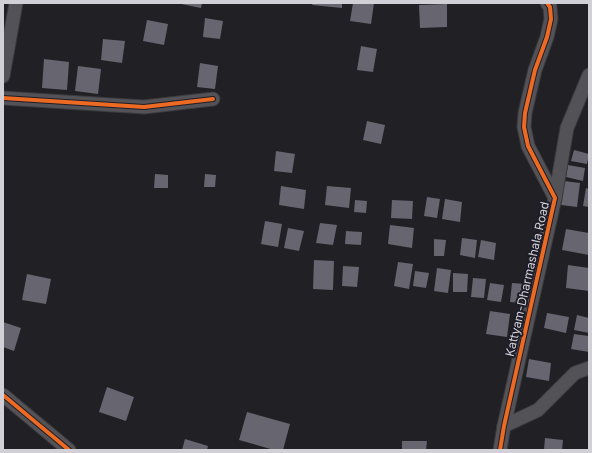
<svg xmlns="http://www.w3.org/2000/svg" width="592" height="453" font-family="Inter,sans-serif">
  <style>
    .building { fill: #666570 }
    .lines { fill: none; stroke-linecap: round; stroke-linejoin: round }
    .minor-casing { stroke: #3a3a3e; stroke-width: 15 }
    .minor { stroke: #535357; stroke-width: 13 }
    .cycleway-casing { stroke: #1f1d28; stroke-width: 6 }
    .cycleway { stroke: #ed6a23; stroke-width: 4 }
    .labels { text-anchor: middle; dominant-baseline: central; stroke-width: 4; stroke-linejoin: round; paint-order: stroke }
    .street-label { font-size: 12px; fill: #d1d0d7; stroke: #1f1d28 }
  </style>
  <rect width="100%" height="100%" fill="#202025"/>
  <g class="building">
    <polygon points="182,3 202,3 201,8 181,4"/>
    <polygon points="313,3 342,3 342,8 312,5"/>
    <polygon points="353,3 374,3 371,24 350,21"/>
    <polygon points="447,4 447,27 420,28 419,5"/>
    <polygon points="205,18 223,21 220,39 203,37"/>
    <polygon points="147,20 168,24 164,45 143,41"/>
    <polygon points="103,39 125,41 122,63 101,60"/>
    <polygon points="361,46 377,49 373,72 357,70"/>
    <polygon points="44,59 69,62 67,90 42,88"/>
    <polygon points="200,63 218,66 215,89 197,87"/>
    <polygon points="78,66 101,69 98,94 75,91"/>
    <polygon points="367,121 385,125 381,144 363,140"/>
    <polygon points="574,150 589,154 587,164 571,161"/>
    <polygon points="276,151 295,154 292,173 274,171"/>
    <polygon points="568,165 585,168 583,181 566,177"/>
    <polygon points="155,174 168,175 168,188 154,188"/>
    <polygon points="205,174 216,175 215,187 204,187"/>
    <polygon points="564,181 580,183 577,207 561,205"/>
    <polygon points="281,186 306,190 304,209 279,205"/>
    <polygon points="327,186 351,188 349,208 325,205"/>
    <polygon points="586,188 589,189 589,207 583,206"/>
    <polygon points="427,197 440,199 437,218 424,216"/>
    <polygon points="445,199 462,202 460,222 442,219"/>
    <polygon points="355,200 367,201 366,213 354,212"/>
    <polygon points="392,200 413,201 412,219 391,218"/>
    <polygon points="265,221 282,224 278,247 261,244"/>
    <polygon points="320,223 337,225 333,245 316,243"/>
    <polygon points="390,225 414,228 412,248 388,244"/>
    <polygon points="288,228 304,231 299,251 284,248"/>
    <polygon points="566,229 589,233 589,255 562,250"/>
    <polygon points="346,231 362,232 361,245 345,244"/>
    <polygon points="462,238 477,240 475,258 460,255"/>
    <polygon points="434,239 446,240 444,256 434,256"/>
    <polygon points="481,240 496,243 494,260 478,257"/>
    <polygon points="314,260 334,261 333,290 313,289"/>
    <polygon points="398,262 413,264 409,289 394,286"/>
    <polygon points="568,265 589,268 589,291 566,288"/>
    <polygon points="343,266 359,267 357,287 342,286"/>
    <polygon points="437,268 451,270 448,293 434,291"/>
    <polygon points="415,271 429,273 426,288 413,286"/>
    <polygon points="453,273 468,274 467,292 453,292"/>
    <polygon points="27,274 51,279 46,304 22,300"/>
    <polygon points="473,278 486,279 484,298 471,297"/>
    <polygon points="490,283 504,285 501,302 487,300"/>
    <polygon points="512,283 525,284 523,303 510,302"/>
    <polygon points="490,311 510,314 507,337 486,334"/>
    <polygon points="547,313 569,317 566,333 544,328"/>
    <polygon points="577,315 589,318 589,333 574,330"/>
    <polygon points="3,322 21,328 14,351 3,347"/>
    <polygon points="574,334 589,336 589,352 571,349"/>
    <polygon points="529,359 551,363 549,381 526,377"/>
    <polygon points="107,387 134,397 126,421 99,412"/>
    <polygon points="247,412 290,424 283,450 274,450 239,440"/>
    <polygon points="545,438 563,440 562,450 544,450"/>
    <polygon points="185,439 208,446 207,450 182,450"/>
    <polygon points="402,441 427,441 426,450 402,450"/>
  </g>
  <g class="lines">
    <defs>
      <g id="minor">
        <polyline points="3,76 16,3"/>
        <polyline points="3,98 144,107 213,99"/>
        <polyline points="555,198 567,128 589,75"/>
        <polyline points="3,395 69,450"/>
        <polyline points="504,426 538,410 575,373 589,368"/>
        <polyline points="500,450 504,426 555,198 528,146 524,127 525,113 535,70 547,37 551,19 550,7 547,3"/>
      </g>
    </defs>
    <use href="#minor" class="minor-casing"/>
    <use href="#minor" class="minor"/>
    <defs>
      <g id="cycleway">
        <polyline points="3,98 144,107 213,99"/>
        <polyline points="3,395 69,450"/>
        <polyline points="500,450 504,426 555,198 528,146 524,127 525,113 535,70 547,37 551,19 550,7 547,3"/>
      </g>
    </defs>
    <use href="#cycleway" class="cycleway-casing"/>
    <use href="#cycleway" class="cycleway"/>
  </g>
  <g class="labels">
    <g class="street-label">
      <text transform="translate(527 279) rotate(-77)">Kattyam-Dharmashala Road</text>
    </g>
  </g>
  <rect width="592" height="453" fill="none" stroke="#d1d0d7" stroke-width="8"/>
</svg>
